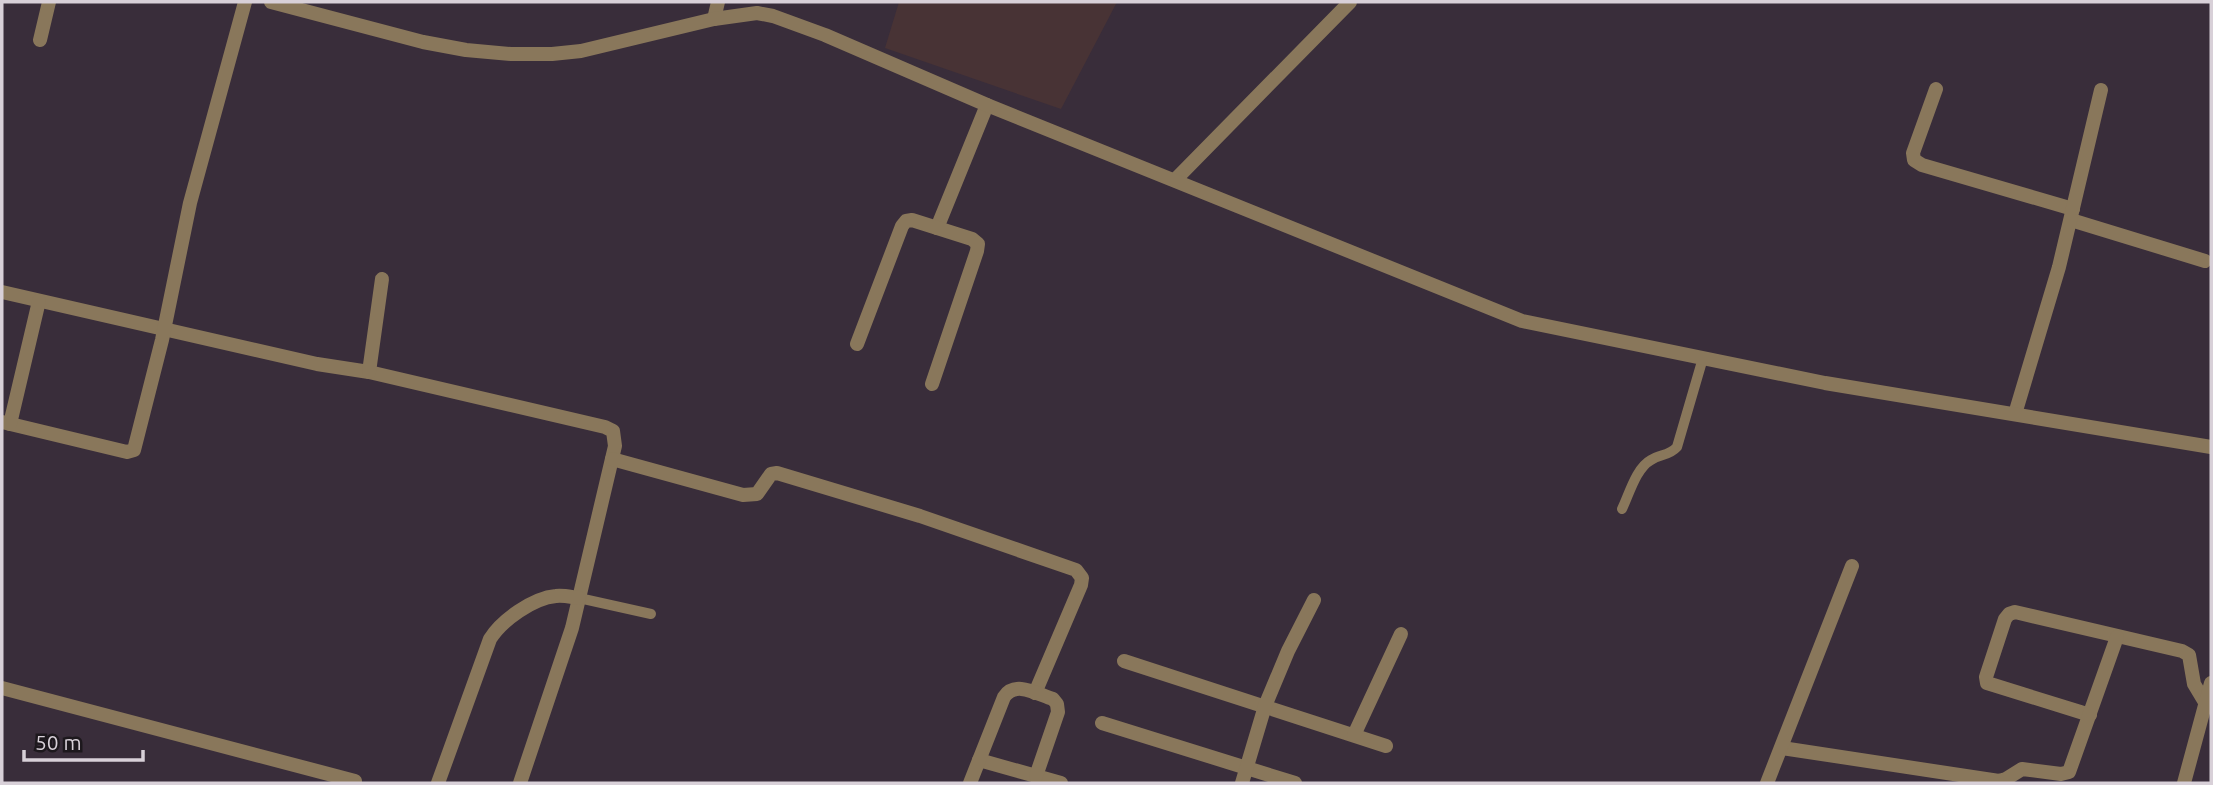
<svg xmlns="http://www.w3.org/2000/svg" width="2213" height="785" font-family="Ubuntu,sans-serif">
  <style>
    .commercial { fill: #483335 }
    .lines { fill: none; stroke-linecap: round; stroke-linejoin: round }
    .service { stroke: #89775b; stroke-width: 10 }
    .minor { stroke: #89775b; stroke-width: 14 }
    .tertiary { stroke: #89775b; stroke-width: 14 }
  </style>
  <rect width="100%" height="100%" fill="#392d3a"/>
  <polygon class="commercial" points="899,2 1117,2 1061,109 885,48"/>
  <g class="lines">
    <g class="service">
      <path d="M 1622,509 C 1629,495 1636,468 1651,460 C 1660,454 1669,456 1677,447 L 1703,358"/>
      <polyline points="579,598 651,614"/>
    </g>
    <g class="minor">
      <polyline points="714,19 718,2"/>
      <polyline points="40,40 49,2"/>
      <polyline points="1936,89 1913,153 1914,160 1922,165 2073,209"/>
      <polyline points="1175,180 1350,2"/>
      <polyline points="2071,220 2205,261"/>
      <polyline points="937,228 987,105"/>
      <polyline points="2,292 317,364 369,372 605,427 613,431 615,446 572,628 520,783"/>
      <polyline points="857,344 902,226 906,221 912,220 972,239 978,244 977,251 932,384"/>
      <polyline points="369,372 382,279"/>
      <polyline points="2015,414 2059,267 2101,90"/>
      <polyline points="2,422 127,452 134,450 162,340 190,203 245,2"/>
      <polyline points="10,424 39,301"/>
      <polyline points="612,459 743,495 757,494 771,474 777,473 920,516 1076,570 1082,578 1081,585 1035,693"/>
      <polyline points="1124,661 1386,746"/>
      <polyline points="2,688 355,781"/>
      <polyline points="2090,715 1987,683 1986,677 2005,619 2009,614 2015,612 2182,651 2189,655 2194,684 2206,704"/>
      <polyline points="1102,723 1295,783"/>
      <polyline points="1354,735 1401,634"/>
      <polyline points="1782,748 1999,781 2006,779 2022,769 2061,774 2069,772 2117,637"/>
      <polyline points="979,760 1061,783"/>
      <path d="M 438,783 L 490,639 C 502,620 533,598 556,596 C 563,595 571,597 579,598"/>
      <path d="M 970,783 L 1004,697 C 1015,680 1037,694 1053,699 L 1057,704 L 1058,712 L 1036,776"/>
      <polyline points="1242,783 1265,706 1288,651 1314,600"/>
      <polyline points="1767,783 1852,566"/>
      <polyline points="2184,783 2211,683"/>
    </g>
    <polyline class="tertiary" points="271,2 423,42 466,50 511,54 552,54 581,51 714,19 757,13 773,16 825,35 987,105 1522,321 1825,383 2211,447"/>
  </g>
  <rect width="2213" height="785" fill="none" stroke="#d8d0d8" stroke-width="7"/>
  <path d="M24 750v10h119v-10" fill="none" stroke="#d8d0d8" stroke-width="3.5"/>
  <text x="35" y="750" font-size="21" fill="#d8d0d8" stroke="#1d181d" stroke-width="5" paint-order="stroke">50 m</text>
</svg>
